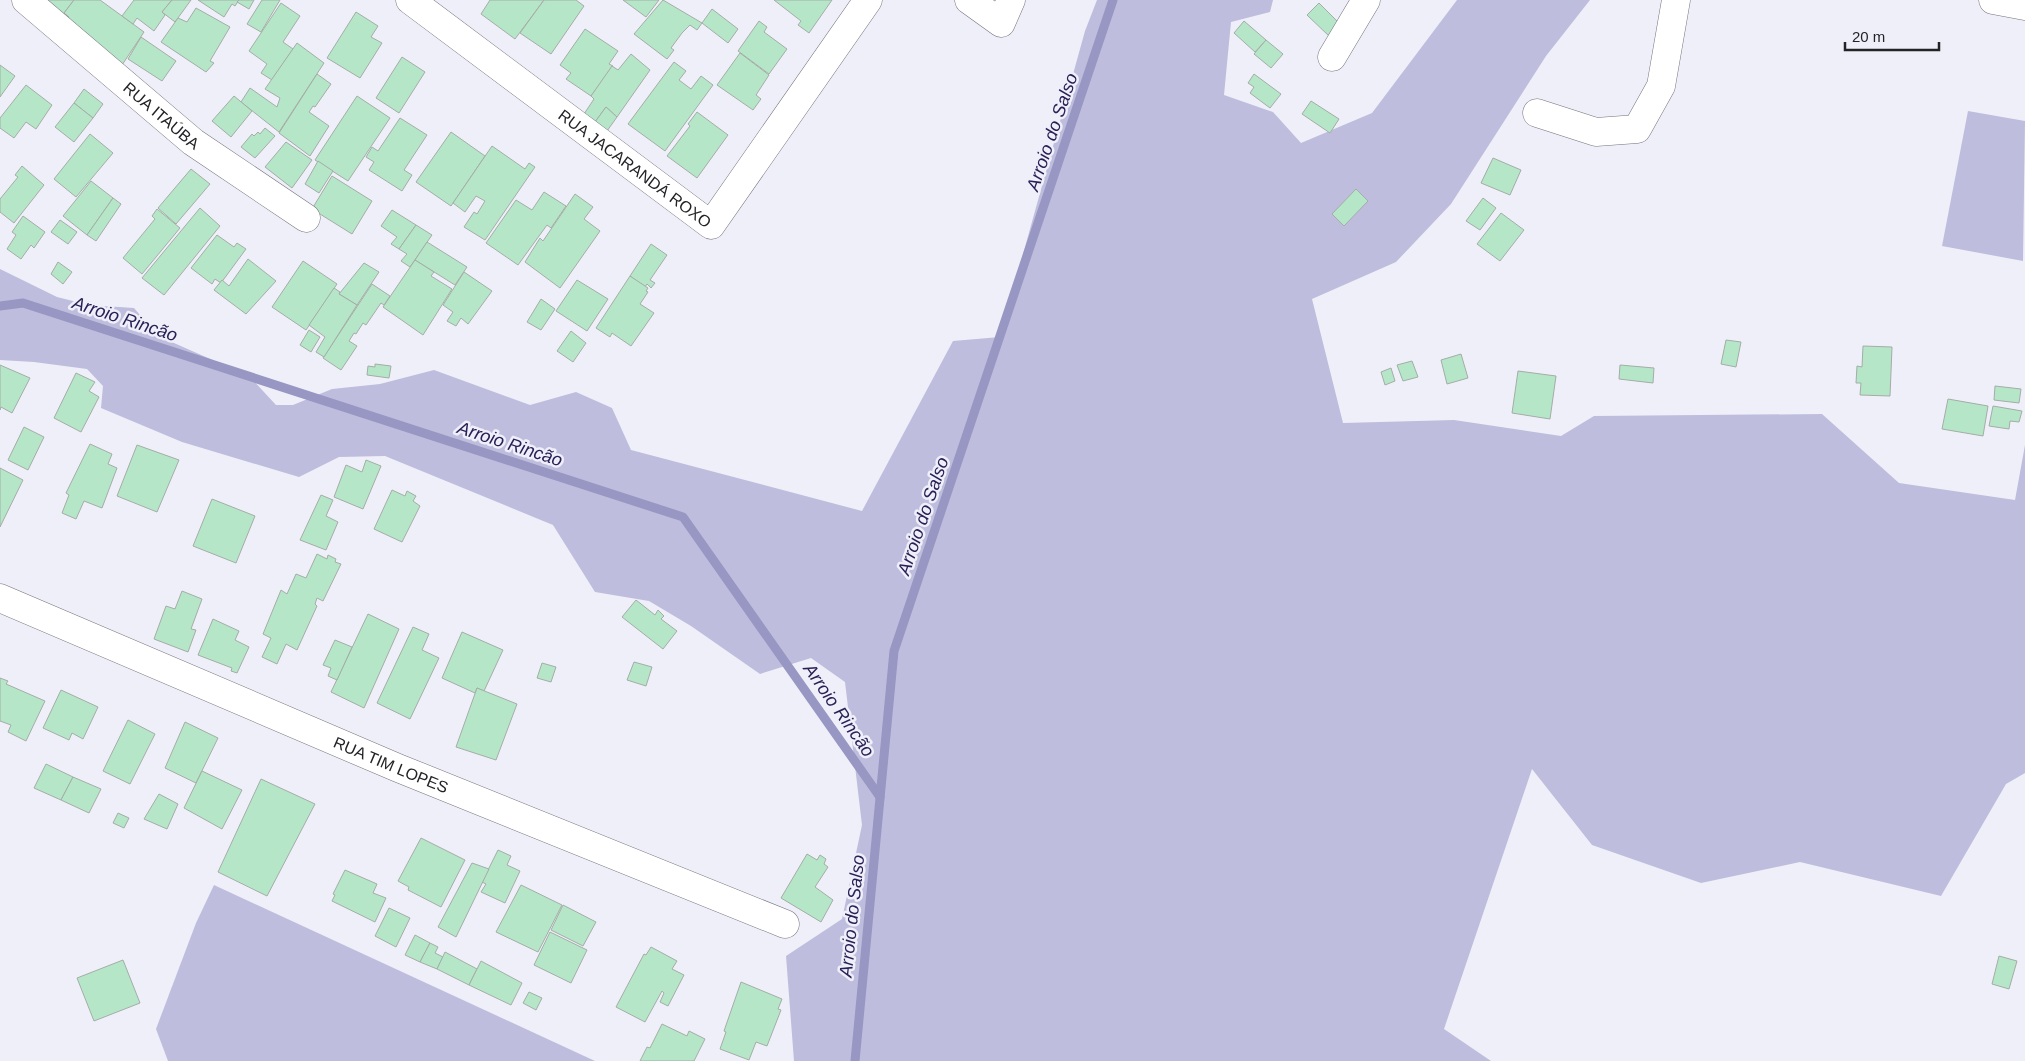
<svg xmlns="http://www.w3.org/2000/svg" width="2025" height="1061" font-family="Helvetica,sans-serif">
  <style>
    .green { fill: #bebddd }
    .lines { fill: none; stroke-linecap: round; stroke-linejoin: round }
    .stream { stroke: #9896c2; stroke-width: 9 }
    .building { fill: #b6e6c8; stroke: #a4ada7 }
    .minor-casing { stroke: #74737d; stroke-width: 29 }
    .minor { stroke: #fff; stroke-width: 28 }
    .labels { text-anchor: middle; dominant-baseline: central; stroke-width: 5; stroke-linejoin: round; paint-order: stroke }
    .street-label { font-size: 16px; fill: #232327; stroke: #efeff9 }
    .water-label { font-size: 18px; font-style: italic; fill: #292056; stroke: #efeff9 }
  </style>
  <rect width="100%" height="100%" fill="#efeff9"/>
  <g class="green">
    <polygon points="1097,0 1273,0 1270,12 1231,22 1224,95 1273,112 1301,143 1372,113 1457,0 1590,0 1546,56 1451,204 1396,262 1312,299 1343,423 1454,420 1561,436 1594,416 1822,414 1899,483 2015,500 2025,445 2025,773 2006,784 1941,896 1800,862 1701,883 1592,845 1532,769 1444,1029 1491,1061 794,1061 786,956 842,919 862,825 845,682 811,658 760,674 691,626 649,601 595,592 553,525 385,456 339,457 299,477 182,442 101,408 103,386 87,369 34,362 0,360 0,269 57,297 89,305 134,308 158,336 249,376 276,405 293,405 332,389 380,384 434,370 530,405 576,392 612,408 631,450 862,511 953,341 1000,337 1085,31"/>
    <polygon points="1968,111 2025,121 2023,261 1942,246"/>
    <polygon points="214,885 595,1061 168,1061 156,1029 196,923"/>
  </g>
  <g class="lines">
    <g class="stream">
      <polyline points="0,306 23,303 683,517 880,797"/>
      <polyline points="855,1061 894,651 1113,0"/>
    </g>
  </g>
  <g class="building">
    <polygon points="26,0 74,0 64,13 69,17 59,28"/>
    <polygon points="74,0 100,0 144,32 118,71 59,28 69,17 64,13"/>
    <polygon points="134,0 172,0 162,12 165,15 154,31 137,18 133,24 122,16"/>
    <polygon points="172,0 191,0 175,22 162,12"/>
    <polygon points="198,0 239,0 235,6 232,4 224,17"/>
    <polygon points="239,0 254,0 249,9 237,2"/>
    <polygon points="262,0 280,0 261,32 247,24"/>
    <polygon points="490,0 544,0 515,39 481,14"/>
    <polygon points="544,0 576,0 584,6 551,54 520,33"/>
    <polygon points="623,0 659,0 646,17"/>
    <polygon points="663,0 702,23 697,30 690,25 682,33 671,48 674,50 667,59 634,34"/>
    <polygon points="774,0 832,0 809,33 798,25 801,21"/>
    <polygon points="281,3 300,16 283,42 293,49 272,80 261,73 267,64 249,51"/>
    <polygon points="1319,3 1340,24 1329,36 1307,15"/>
    <polygon points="196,8 230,27 210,61 214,63 206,72 161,42 178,18 187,22"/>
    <polygon points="712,9 738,29 728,43 702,23"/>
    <polygon points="356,12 378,26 371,37 382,43 360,78 327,58"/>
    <polygon points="759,21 767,27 764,32 787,49 769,74 738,51"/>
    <polygon points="1244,21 1266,40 1255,52 1234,33"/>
    <polygon points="585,29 618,51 609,64 613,66 591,96 566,79 571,73 560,65"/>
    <polygon points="141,37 176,61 162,81 128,59"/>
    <polygon points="1266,40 1283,54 1271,68 1254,54"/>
    <polygon points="297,43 324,63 279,132 241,102 250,88 277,107 280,98 265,89"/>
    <polygon points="740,53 769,75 756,95 761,99 753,110 717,85"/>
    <polygon points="631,54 650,70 617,117 606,107 595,122 584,114 594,99 591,96 612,66 618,70"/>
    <polygon points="402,57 425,72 399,113 376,98"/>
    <polygon points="674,62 686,71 679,80 691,89 701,76 713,85 665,151 628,124"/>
    <polygon points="0,65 15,76 0,97"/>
    <polygon points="317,74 331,84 315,107 313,106 309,112 329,126 310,156 279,133"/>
    <polygon points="1254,74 1281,94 1270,108 1250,93 1254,87 1248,83"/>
    <polygon points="26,85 52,105 36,129 26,122 14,138 0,128 0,118"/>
    <polygon points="84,89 103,104 93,118 74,103"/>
    <polygon points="234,96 252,111 231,137 212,121"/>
    <polygon points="357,96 390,118 348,181 315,160"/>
    <polygon points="1311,101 1339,119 1330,133 1302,114"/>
    <polygon points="74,103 93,118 74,142 55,127"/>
    <polygon points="606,107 617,117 607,131 595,122"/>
    <polygon points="697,112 728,135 697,178 667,156 690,126 688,124"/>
    <polygon points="400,118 427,135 404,170 412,175 402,191 369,170 374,162 366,157 372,147 378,151"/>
    <polygon points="265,128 275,136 255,158 241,147 252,134 254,136 258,132 260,134"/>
    <polygon points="451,132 485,156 451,206 416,182"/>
    <polygon points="90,134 113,153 76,197 54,179"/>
    <polygon points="286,142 312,160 292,188 265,167"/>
    <polygon points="492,146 525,169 529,163 535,167 485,240 464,227 474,212 477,214 485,201 476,196 465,212 453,203"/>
    <polygon points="1493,158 1521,170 1510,195 1481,183"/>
    <polygon points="318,161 333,171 319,193 305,184"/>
    <polygon points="22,166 44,185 14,223 0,212 0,199 18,177 15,175"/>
    <polygon points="191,169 210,184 176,224 158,208"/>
    <polygon points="332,176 372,201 352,234 312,209"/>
    <polygon points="91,181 113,198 87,235 63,216"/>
    <polygon points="1356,189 1368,201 1344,226 1332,214"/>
    <polygon points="544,192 566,206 551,228 547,225 518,265 486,243 516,200 532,210"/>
    <polygon points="575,194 593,207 584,219 600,231 560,288 525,262 540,238 543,241"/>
    <polygon points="113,198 121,204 96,241 87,235"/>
    <polygon points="1483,198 1496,208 1480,230 1466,221"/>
    <polygon points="200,208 220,226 164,295 142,278"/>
    <polygon points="157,209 180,228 142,274 123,258 155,219 152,216"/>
    <polygon points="392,210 416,225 399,249 391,244 397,237 381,226"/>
    <polygon points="1501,213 1524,230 1500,261 1477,244"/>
    <polygon points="23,216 45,232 34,248 31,245 21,259 7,249 16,235 12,232"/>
    <polygon points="60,220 77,232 68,244 51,232"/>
    <polygon points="416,225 432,235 410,267 401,261 407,254 399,249"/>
    <polygon points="217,235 234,247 237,243 246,249 221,283 215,279 212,284 191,268"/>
    <polygon points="427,242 467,267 455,285 415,260"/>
    <polygon points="651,244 667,255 650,280 655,283 651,288 647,284 645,287 630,276"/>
    <polygon points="248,259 276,281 246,314 214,290 222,280 229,286"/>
    <polygon points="415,260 434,272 431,276 452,289 423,335 383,307"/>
    <polygon points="303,261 337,284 306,330 272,307"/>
    <polygon points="58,262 72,272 63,284 51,274"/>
    <polygon points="364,263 379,272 357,305 339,294"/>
    <polygon points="464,272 492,291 468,324 461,318 456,326 447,321 453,312 443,305"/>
    <polygon points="630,276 648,288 646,291 648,292 640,304 654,313 631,346 612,333 610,337 596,328"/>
    <polygon points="577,280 608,299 587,331 556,311"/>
    <polygon points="372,284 390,296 384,305 381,303 366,325 363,323 356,334 354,333 349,341 357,346 341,370 323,358"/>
    <polygon points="334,288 340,292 339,294 357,305 324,357 316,352 325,337 309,325"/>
    <polygon points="541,299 555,309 541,330 527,322"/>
    <polygon points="309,330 320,337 311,352 300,345"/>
    <polygon points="571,331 586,343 573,362 557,351"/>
    <polygon points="1726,340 1741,342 1736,367 1721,364"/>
    <polygon points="1863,346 1892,347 1890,396 1860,395 1861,383 1856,383 1857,366 1862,367"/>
    <polygon points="1461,354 1468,378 1447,384 1441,360"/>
    <polygon points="1412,361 1418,377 1403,381 1397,365"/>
    <polygon points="375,364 391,366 389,378 367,375 368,366 375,367"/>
    <polygon points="0,365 30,378 12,413 1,407 0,410"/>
    <polygon points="1620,365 1654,368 1653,383 1619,379"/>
    <polygon points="1391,368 1395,381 1385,385 1381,372"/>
    <polygon points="1518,371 1556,376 1550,419 1512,413"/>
    <polygon points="76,373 95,382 89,391 99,397 81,432 54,418"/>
    <polygon points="1995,386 2021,389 2019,403 1994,400"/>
    <polygon points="1948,399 1988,406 1983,436 1942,429"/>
    <polygon points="1993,406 2022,411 2019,422 2010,421 2009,429 1989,426"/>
    <polygon points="24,427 44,437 28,470 8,460"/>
    <polygon points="90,444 112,454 108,464 117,468 102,508 84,501 76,519 62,513 69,495 66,493"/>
    <polygon points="137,445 179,460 157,512 117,496"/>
    <polygon points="366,460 381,466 363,509 334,497 346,465 362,472"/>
    <polygon points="0,468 23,480 0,527"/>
    <polygon points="392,490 405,496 407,491 416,496 413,501 420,506 402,542 374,529"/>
    <polygon points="321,495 333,500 326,516 338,522 326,550 300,540"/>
    <polygon points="212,499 255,516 236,563 193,546"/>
    <polygon points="317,554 327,559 328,555 336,559 335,562 341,564 323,601 317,598 315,604 317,606 297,650 286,644 277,664 262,657 271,638 263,634 281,590 287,594 296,574 306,578"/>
    <polygon points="182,591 202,599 191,629 196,630 188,652 154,639 166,606 175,609"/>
    <polygon points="636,600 655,615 658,610 664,616 661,619 677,631 663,649 622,617"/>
    <polygon points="368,614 399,629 364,708 331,692"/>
    <polygon points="213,619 239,631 235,640 249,647 237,673 231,671 232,668 198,655"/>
    <polygon points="413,627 429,634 422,650 439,658 410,719 377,703"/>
    <polygon points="462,632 503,650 484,691 477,688 475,693 442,678"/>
    <polygon points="335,640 352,647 337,680 328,676 331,668 323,665"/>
    <polygon points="634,662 652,667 646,686 627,680"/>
    <polygon points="542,663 556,667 551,682 537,678"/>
    <polygon points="0,678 8,681 6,684 45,701 26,741 8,732 11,725 0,721"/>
    <polygon points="477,688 517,704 496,760 456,747"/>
    <polygon points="61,690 98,707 83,739 72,733 69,740 43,728"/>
    <polygon points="128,720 155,734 130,784 103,771"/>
    <polygon points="185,722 218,738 196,783 165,768"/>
    <polygon points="46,764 73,777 61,800 34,788"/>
    <polygon points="202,771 242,790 222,829 184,808"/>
    <polygon points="73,777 101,789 89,813 61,800"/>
    <polygon points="261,779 315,804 267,896 218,872"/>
    <polygon points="159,794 178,804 167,829 144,819"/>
    <polygon points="118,813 129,818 124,828 113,823"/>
    <polygon points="421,838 465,860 441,907 408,890 409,887 398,881"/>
    <polygon points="498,850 511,856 507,865 520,871 505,903 481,892 486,884 482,882"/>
    <polygon points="807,854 817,860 820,855 826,859 824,864 828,867 815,887 833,900 821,922 781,898"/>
    <polygon points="472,863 489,869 456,937 438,927"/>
    <polygon points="345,870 377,884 373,893 386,898 375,922 332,901 335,895 333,894"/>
    <polygon points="521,885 562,905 538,952 496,932"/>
    <polygon points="563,905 596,922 583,946 551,930"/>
    <polygon points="389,908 410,918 396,947 375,936"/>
    <polygon points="550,932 587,950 571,983 534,965"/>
    <polygon points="415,935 430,943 420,962 405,955"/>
    <polygon points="430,943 438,947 435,953 443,957 437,969 420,962"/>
    <polygon points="651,947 677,961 672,969 684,975 668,1006 660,1002 664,993 662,991 645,1022 616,1007 644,954 646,955"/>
    <polygon points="445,952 477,969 469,985 437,969"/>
    <polygon points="1999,956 2017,961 2009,989 1992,984"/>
    <polygon points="123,960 140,1003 94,1021 77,978"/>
    <polygon points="481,961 522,983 511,1005 469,985"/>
    <polygon points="741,982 782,999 778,1009 781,1010 767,1046 756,1042 749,1060 720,1049 726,1032 724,1031"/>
    <polygon points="529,992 542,998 536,1010 523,1003"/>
    <polygon points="662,1024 687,1036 689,1031 705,1039 694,1061 640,1061 647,1047 650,1048"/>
  </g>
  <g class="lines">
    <defs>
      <g id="minor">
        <path id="s1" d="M 26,0 L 193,142 L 306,218"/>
        <path id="s2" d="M 410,0 L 711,225 L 868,0"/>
        <polyline points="969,0 1001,23 1011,0"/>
        <polyline points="1993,0 2025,6"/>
        <polyline points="1332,57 1366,0"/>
        <polyline points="1537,113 1596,132 1637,129 1661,86 1676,0"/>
        <path id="s3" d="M 0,598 L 398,768 L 785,924"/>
      </g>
    </defs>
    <use href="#minor" class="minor-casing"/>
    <use href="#minor" class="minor"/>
  </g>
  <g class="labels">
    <g class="street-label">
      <text stroke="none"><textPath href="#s1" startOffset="178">RUA ITAÚBA</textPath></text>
      <text stroke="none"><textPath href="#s2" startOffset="281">RUA JACARANDÁ ROXO</textPath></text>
      <text stroke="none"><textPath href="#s3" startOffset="425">RUA TIM LOPES</textPath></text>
    </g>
    <g class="water-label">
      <text transform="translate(1052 132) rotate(-71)">Arroio do Salso</text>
      <text transform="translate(125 319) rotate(18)">Arroio Rincão</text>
      <text transform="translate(510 444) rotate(18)">Arroio Rincão</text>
      <text transform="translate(923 516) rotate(-71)">Arroio do Salso</text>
      <text transform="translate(839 710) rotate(55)">Arroio Rincão</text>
      <text transform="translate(852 916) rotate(-84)">Arroio do Salso</text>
    </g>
  </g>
  <path d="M1845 42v8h94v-8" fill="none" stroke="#232327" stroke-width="2.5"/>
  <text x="1852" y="42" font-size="15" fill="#232327" stroke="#efeff9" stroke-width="4" paint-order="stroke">20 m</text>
</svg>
